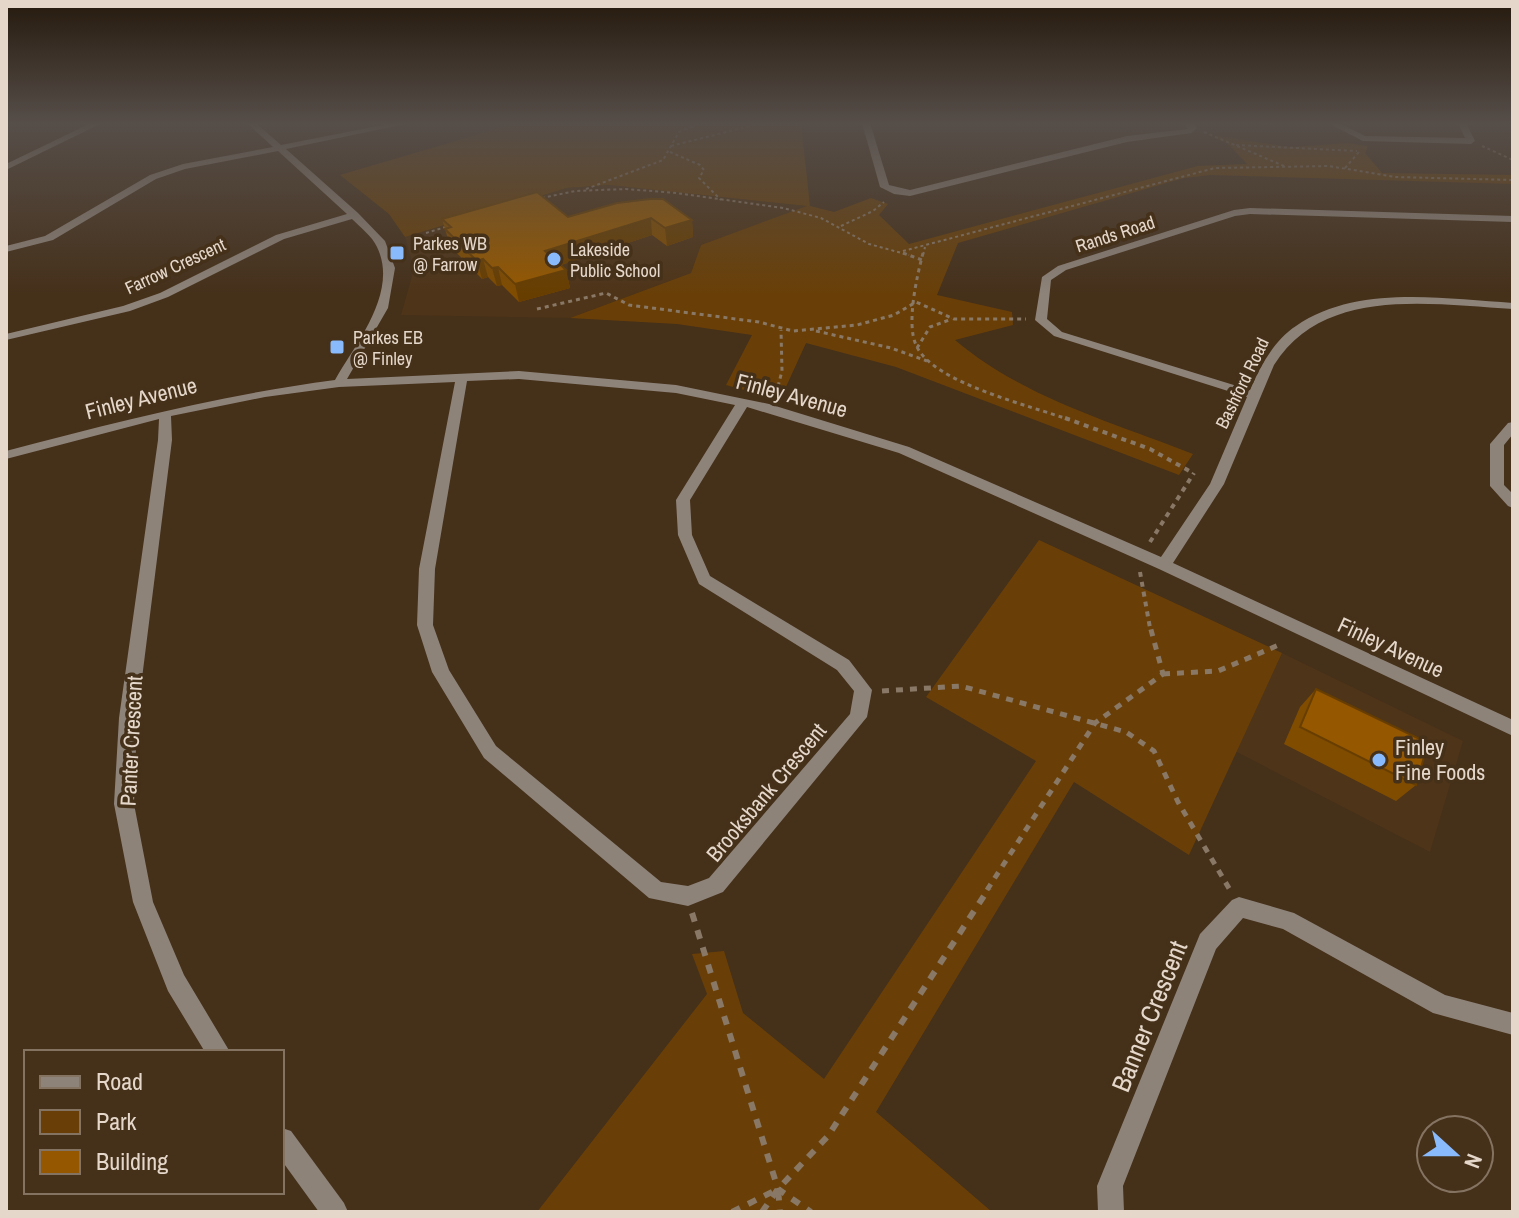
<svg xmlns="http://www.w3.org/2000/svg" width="1519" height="1218" font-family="'Archivo Narrow',sans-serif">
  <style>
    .built { fill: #4e3418 }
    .green { fill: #693f07 }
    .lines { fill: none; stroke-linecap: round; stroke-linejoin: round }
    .path-far4 { stroke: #897866; stroke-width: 2; stroke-dasharray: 3 3; stroke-linecap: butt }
    .path-far3 { stroke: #897866; stroke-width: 3; stroke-dasharray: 4 4; stroke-linecap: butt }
    .path-far2 { stroke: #897866; stroke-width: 4; stroke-dasharray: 5 5; stroke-linecap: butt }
    .path-far1 { stroke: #897866; stroke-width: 5; stroke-dasharray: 7 7; stroke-linecap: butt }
    .path { stroke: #897866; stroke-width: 6; stroke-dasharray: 9 9; stroke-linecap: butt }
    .street { fill: #8e8379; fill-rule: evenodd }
    .wall { fill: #804c00 }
    .shaded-wall { fill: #683e00 }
    .building { fill: #955800; stroke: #683e00; stroke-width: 2 }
    .poi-dot { fill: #89bafc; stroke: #45301a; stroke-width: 3 }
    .labels { text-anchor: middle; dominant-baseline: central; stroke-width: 7; stroke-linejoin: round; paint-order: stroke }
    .far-street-label { font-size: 18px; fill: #e5d8cb; stroke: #45301a }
    .far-poi-label { font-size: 18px; fill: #e5d8cb; stroke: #45301a; text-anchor: start }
    .street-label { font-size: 22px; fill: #e5d8cb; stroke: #45301a }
    .poi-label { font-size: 22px; fill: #e5d8cb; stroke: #45301a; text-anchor: start }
    .near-street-label { font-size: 26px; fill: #e5d8cb; stroke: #45301a }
  </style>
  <rect width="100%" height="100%" fill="#45301a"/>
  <g class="built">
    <polygon points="609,185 810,206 701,245 691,273 570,318 401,315 414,269 405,237 567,188"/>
    <polygon points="1282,653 1463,741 1430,852 1235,751"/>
  </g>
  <g class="green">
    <path d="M 517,123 L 801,123 L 810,206 L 834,212 L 871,198 L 888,204 L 879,215 L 909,244 L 1198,166 L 1247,164 L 1227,143 L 1215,138 L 1218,136 L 1290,147 L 1348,143 L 1368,146 L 1365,153 L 1382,173 L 1513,175 L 1513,184 L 1211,175 L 1184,178 L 958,243 L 937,295 L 1012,312 L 1013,325 L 955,340 C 1022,397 1112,422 1193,454 L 1179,475 L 896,367 L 806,343 L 780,400 L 726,385 L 752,335 L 677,324 L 570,318 L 691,273 L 701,245 L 807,206 L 609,185 L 567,188 L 405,237 L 389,214 L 340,175 Z"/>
    <polygon points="1039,540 1282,653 1189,855 1074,782 876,1112 992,1212 537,1212 707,994 692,954 724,951 743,1013 824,1079 1036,761 926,697"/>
  </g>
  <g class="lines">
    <g class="path-far4">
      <polyline points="1204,132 1284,166"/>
      <polyline points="1236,145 1357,151"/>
      <polyline points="671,146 762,123"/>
      <polyline points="1482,146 1513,160"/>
      <polyline points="670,152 700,165 704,170 699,178 721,200"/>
      <polyline points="1345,168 1359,152"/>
      <polyline points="586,189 663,160 679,132 701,123"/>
      <polyline points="542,198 575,191 626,189 676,193 783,208 821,218 869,244 909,255"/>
      <polyline points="841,226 873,211 884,202"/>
      <polyline points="426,233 449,226"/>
      <polyline points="903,251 1215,168 1329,166 1396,177 1513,180"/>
      <polyline points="923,255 925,247"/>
    </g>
    <g class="path-far3">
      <polyline points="903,253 922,260"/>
      <path d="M 923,253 C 917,276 906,323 916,345 C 932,383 1032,406 1070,420"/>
      <polyline points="537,309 606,293 629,305 759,322 793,331 857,325 894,315 916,302 954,319 1026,319"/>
      <polyline points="816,331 891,348 927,361"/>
      <polyline points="917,348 930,327 952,319"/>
      <polyline points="776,394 782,371 781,330"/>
    </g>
    <g class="path-far2">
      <polyline points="1065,418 1150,449 1193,473"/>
      <polyline points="1150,542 1194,473"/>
      <polyline points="1140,572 1150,628"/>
    </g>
    <g class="path-far1">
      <polyline points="1163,674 1218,671 1281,644"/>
      <polyline points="882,691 961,686 1126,732 1154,751 1178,802 1230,890"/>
      <polyline points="987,890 1095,723 1163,674 1150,626"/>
    </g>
    <g class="path">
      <polyline points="692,913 778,1189 811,1212"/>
      <polyline points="732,1212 778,1189 780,1212"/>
      <polyline points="762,1212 778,1189 828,1136 989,888"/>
    </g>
    <g class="street">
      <polygon points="91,123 102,123 6,170 6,164"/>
      <path d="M 247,123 L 256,123 L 281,145 L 393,123 L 410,123 L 286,149 L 358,213 L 385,241 L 395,268 L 388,308 L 347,379 L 519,371 L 676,385 L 769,404 L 909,447 L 1161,557 L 1210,484 L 1247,397 L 1054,336 L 1035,320 L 1042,277 L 1058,266 L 1234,210 L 1250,208 L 1513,216 L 1513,222 L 1250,214 L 1235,216 L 1066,270 L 1051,280 L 1047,319 L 1062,332 L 1250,390 C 1260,367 1274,340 1296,326 C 1357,284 1444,299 1513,303 L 1513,309 C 1432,305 1325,285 1274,365 L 1224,484 L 1173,563 L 1513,720 L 1513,736 L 1159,569 L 899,453 L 747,407 L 690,500 L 692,535 L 710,576 L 849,660 L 872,690 L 867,717 L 723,892 L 688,906 L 649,898 L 484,758 L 432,672 L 417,625 L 419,569 L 455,382 L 339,387 L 265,397 L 171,416 L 172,440 L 137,718 L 134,804 L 153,902 L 184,975 L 230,1052 L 205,1052 L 168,991 L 133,902 L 114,804 L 119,718 L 158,440 L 159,419 L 6,459 L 6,451 C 116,422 222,395 335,380 C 356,343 399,292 377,247 C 372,236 360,227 352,219 L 284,239 L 168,297 L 130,311 L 6,340 L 6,334 L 123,306 L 160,293 L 276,235 L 347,214 L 278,151 L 185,169 L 156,179 L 53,240 L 6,252 L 6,246 L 45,236 L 150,175 L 183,164 L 273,147 ZM 519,379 L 676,393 L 735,405 L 676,500 L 678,535 L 699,584 L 837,670 L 854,691 L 850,714 L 709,878 L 688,886 L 661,882 L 496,746 L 449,670 L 433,625 L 435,569 L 467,381 Z"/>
      <polygon points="862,123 870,123 889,185 910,190 1127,136 1188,129 1184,123 1193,123 1197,128 1191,133 1127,142 910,196 894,194 880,187"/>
      <polygon points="1328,123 1339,123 1365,136 1465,138 1458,123 1466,123 1475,141 1471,144 1363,141"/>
      <polygon points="1513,422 1513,434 1504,445 1504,485 1513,494 1513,508 1508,506 1490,486 1490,444 1508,423"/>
      <polygon points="1239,897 1294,913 1445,995 1513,1013 1513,1035 1433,1013 1283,929 1243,918 1216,949 1123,1186 1124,1212 1098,1212 1097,1186 1200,934 1232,900"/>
      <polygon points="282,1128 291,1131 344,1203 348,1212 319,1212 282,1161"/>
    </g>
  </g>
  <g class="wall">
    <polygon points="663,199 692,220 693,237 667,246 652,235 561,265 566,270 570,288 519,302 502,285 497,286 488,277 482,279 450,246 442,219 568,217"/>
    <polygon points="1316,689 1416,785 1396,801 1284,744 1300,707"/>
  </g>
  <g class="shaded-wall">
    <polygon points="651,218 652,235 549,269 545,251"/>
    <polygon points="692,220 693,237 667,246 665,228"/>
    <polygon points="483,259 488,277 482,279 477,261"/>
    <polygon points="498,267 502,285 497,286 492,268"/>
    <polygon points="566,270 570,288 519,302 515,284"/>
  </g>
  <g class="building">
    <polygon points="537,192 568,217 617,203 650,199 663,199 692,220 665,228 651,218 545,251 566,270 515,284 498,267 492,268 483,259 477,261 445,229 451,227 442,219"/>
    <polygon points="1316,689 1428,743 1416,785 1300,727"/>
  </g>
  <linearGradient id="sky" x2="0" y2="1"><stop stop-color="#261a0e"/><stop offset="0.42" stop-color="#564e49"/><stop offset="1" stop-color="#564e49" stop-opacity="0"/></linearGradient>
  <rect width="1519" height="294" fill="url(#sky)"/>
  <g class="poi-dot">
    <rect x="389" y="245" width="16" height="16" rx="4"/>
    <circle cx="554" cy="259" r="8"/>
    <rect x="329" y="339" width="16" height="16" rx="4"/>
    <circle cx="1379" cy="760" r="8"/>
  </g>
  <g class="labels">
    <g class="far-street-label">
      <text transform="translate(1115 234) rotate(-18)">Rands Road</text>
      <text transform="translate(175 266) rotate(-25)">Farrow Crescent</text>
      <text transform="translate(1242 383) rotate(-64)">Bashford Road</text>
    </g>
    <g class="far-poi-label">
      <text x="413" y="243">Parkes WB<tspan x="413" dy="21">@ Farrow</tspan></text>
      <text x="570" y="249">Lakeside<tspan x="570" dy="21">Public School</tspan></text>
      <text x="353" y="337">Parkes EB<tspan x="353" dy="21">@ Finley</tspan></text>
    </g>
    <g class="street-label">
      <text transform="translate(792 395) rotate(15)">Finley Avenue</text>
      <text transform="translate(141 398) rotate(-14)">Finley Avenue</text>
      <text transform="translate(1391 647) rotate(25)">Finley Avenue</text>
      <text transform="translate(131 741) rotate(-87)">Panter Crescent</text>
      <text transform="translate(766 792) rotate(-50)">Brooksbank Crescent</text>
    </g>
    <g class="poi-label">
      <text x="1395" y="747">Finley<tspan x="1395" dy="25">Fine Foods</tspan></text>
    </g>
    <g class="near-street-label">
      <text transform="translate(1149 1016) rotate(-68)">Banner Crescent</text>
    </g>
  </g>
  <rect width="1519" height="1218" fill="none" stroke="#e5d8cb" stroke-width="16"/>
  <rect x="24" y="1050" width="260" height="144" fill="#45301a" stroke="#857361" stroke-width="2"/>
  <rect x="40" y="1076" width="40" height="12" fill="#8e8379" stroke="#857361" stroke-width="2"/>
  <text x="96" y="1090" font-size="24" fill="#e5d8cb">Road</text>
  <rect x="40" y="1110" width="40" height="24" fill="#693f07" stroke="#857361" stroke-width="2"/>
  <text x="96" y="1130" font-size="24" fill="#e5d8cb">Park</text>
  <rect x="40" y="1150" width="40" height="24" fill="#955800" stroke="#857361" stroke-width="2"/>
  <text x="96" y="1170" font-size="24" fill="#e5d8cb">Building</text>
  <g transform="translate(1455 1154) rotate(111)"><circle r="38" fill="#45301a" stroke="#857361" stroke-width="2"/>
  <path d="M0-6L14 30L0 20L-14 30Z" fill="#89bafc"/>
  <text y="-12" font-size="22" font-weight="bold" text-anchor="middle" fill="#e5d8cb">N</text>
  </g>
</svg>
